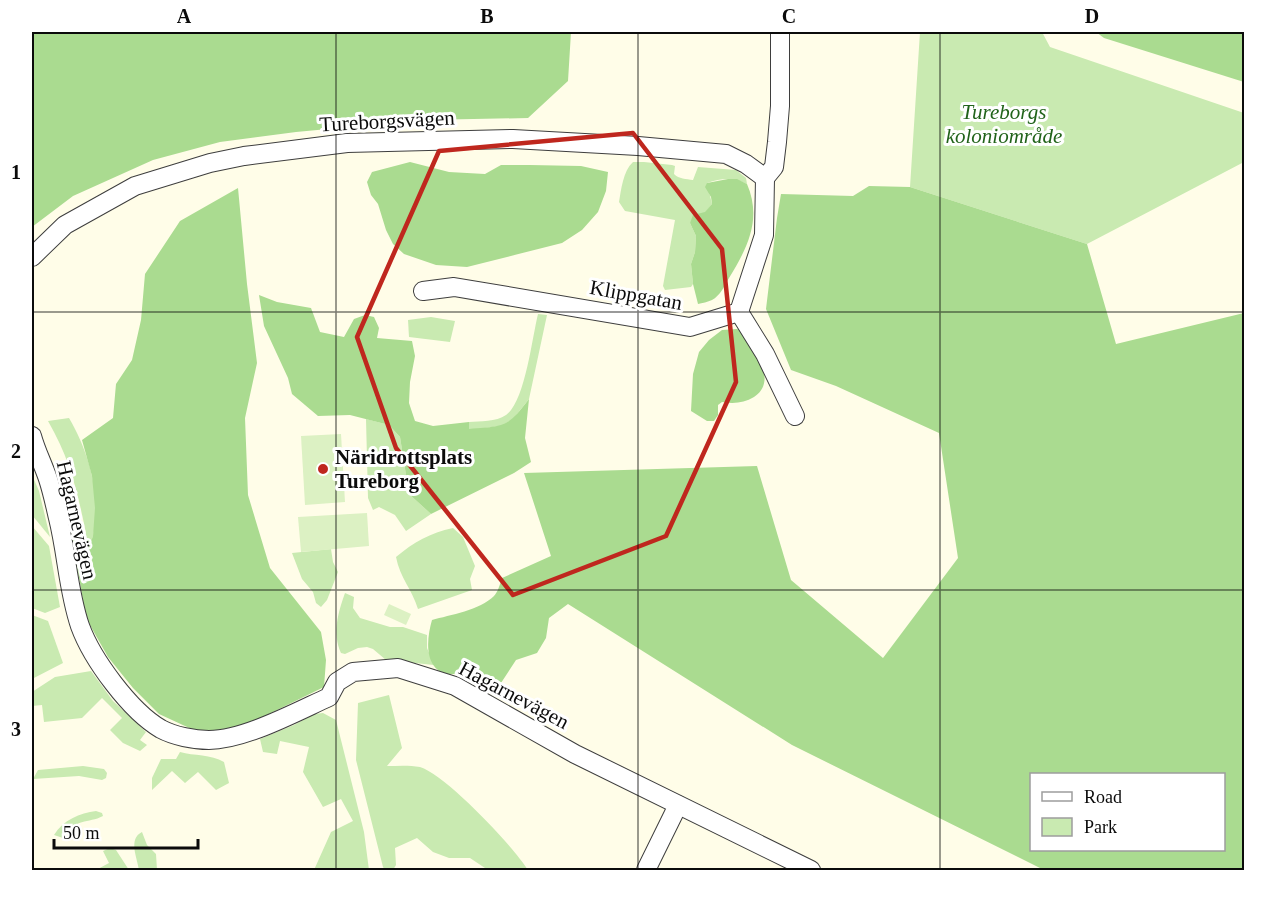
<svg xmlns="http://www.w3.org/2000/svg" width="1276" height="902" font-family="Georgia,serif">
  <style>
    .green { fill: #c9eab1 }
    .forest { fill: #aadb90; fill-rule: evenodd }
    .pitch { fill: #dcf1c3 }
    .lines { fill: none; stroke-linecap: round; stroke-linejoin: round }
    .minor-casing { stroke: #3e3e3e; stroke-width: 20 }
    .minor { stroke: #fff; stroke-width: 18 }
    .marked { fill: none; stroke: #bf271e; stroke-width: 4.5; stroke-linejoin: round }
    .grid { fill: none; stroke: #0b0b0b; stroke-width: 1.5; stroke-opacity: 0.55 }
    .poi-dot { fill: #bf271e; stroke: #fff; stroke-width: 2 }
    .labels { text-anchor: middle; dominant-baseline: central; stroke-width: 6; stroke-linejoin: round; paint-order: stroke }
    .park-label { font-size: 21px; font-style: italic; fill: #21631a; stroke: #fff }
    .street-label { font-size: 21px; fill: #0b0b0b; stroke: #fff }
    .poi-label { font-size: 21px; font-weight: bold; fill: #0b0b0b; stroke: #fff; text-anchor: start }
    .neatline { fill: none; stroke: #0b0b0b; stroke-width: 2 }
    .grid-label { font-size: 20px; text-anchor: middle; font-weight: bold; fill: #0b0b0b }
  </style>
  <rect width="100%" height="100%" fill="#fffde8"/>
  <g class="green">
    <polygon points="920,32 1042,32 1050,47 1244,113 1244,162 1087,244 910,187"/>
    <path d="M 633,162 L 644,162 L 672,165 L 675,166 L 674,174 C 679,179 686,179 693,180 L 698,167 L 736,170 L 746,178 L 747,184 C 733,177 722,178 707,183 L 712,204 L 705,213 L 690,223 L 696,236 L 695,252 L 691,264 L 693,284 L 691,287 L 665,290 L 663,286 L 675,220 L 625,211 L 619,202 C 621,190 623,171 633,162 Z"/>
    <path d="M 538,314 L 547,315 L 529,399 L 513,419 L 501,426 L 469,430 L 469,422 C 480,421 496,422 506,415 C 525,402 532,338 538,314 Z"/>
    <polygon points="431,317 455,321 450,342 409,337 408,320"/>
    <path d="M 69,418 C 89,452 102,497 93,536 C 90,550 84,564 79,577 L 74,570 L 71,536 L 86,533 C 77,490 70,459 48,421 Z"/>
    <polygon points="366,419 389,425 400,437 409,494 431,514 406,531 395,515 379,507 373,510 368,498"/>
    <polygon points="32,475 39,491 50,537 32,515"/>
    <polygon points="32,526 49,546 60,607 45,613 32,608"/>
    <path d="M 453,528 L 463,537 L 475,566 L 470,579 L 472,590 L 418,609 C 412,589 400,578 396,557 C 414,542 430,533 453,528 Z"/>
    <polygon points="331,549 333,562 338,572 327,600 321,607 316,603 313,592 302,579 292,553"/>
    <path d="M 345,593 L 354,597 L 353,608 L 360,618 L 390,627 L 403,627 L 427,635 L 427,648 L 434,665 L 386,660 L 373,649 L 367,647 L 358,648 L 345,654 L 341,653 C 332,633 338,613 345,593 Z"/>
    <polygon points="32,615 48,621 63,663 32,679"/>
    <polygon points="91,671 113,701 146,732 140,740 147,745 140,751 123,743 110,730 122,718 102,698 82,718 44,722 42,705 32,706 32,692 55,677"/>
    <path d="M 389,695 L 402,748 L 387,766 C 397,766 409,765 420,767 C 446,775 513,846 528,870 L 488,870 L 470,858 L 449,858 L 433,852 L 417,838 L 395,848 L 396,865 L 393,870 L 385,870 L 383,867 L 356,760 L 358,703 Z"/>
    <polygon points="323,713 336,720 364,832 369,870 314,870 331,832 353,821 341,799 323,807 303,772 309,747 280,741 277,754 263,752 260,739 294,725 314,714"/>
    <path d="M 180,752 C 194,756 211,754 224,762 L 229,783 L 216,790 L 198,772 L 185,783 L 172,771 L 152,790 L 152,778 L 161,759 L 176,759 Z"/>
    <polygon points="83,766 104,769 107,773 106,778 102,780 79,776 33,779 38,770"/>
    <path d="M 96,811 L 102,813 L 103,816 C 88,824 75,817 63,838 L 54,835 C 63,820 80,813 96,811 Z"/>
    <path d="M 142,832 L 147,845 L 156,854 L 157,870 L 139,870 C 137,857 128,839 142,832 Z"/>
    <polygon points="110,848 116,850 129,870 96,870 109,863 103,851"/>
  </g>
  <g class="forest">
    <polygon points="32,32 571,32 568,81 528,118 424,120 296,132 220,142 153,160 73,196 32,227"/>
    <polygon points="1096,32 1244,32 1244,82 1104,38"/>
    <polygon points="410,162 449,172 485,174 501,165 530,165 581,166 608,172 606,191 598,212 582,230 562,243 467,267 436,265 404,254 393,244 386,230 378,204 371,195 367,182 372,172"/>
    <path d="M 728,179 L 737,179 L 747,184 C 762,219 748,247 729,278 C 725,285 720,296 712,300 C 708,302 702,303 698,304 L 693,284 L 691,264 L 695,252 L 696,236 L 690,223 L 693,215 L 705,212 L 712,204 L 711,197 L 705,187 L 707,183 Z"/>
    <path d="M 869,186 L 910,187 L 1087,244 L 1116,344 L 1244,313 L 1244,870 L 1044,870 L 792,745 L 568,604 L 549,618 L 546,638 L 537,653 L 516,660 L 501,683 L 491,690 C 481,683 472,676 461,674 C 456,673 451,675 446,674 C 423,667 427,637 432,620 C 450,615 480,610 494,596 C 498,592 500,584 502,578 L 551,556 L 524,473 L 757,466 L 791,580 L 883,658 L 958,558 L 939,433 L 836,386 L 791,370 L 766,309 L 777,218 L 781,194 L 853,196 ZM 1032,774 L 1224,774 L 1224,850 L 1032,850 Z"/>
    <polygon points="238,188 247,284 257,363 245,418 248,495 270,568 321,632 326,660 324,687 240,728 198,732 159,714 133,688 108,657 86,618 79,577 93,536 95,508 92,476 82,440 113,418 116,384 132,360 141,320 145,274 180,221"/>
    <path d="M 259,295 L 277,302 L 311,308 L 320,332 L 344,337 L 354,319 L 365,315 L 374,317 L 379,328 L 377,338 L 412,341 L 415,356 L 410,382 L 409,403 L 415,421 L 433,426 L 469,422 L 469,429 C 505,426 507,428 529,399 L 525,438 L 531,462 L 514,473 L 431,514 L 409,494 L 400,437 L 389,425 L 350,415 L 318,416 L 292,394 L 288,378 L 264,326 Z"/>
    <path d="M 737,329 L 746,332 C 755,351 778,381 754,397 C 744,403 734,404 722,402 L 718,405 L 718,415 L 714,421 L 707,421 L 691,411 L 693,374 L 699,352 L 709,340 L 722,330 Z"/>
  </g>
  <g class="pitch">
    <polygon points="341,434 345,502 305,505 301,436"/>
    <polygon points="367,513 369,546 301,552 298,517"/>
    <polygon points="389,604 411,614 406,625 384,615"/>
  </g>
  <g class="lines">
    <defs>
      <g id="minor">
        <polyline points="765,178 774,167 777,142 780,106 780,32"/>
        <polyline points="32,257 65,225 135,186 210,163 244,156 347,143 513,139 638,146 726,154 746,164 765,178"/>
        <polyline points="423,291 454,287 690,327 739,312 764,235 765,178"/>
        <polyline points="739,312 765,354 795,416"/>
        <path d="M 32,436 C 36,451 43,464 48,479 C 52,491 55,505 58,518 C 67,554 68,591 80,626 C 92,659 130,711 161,729 C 174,736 194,740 209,740 C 244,740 296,712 329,697 L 337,682 L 353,672 L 398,668 L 455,686 L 575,754 L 811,870"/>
        <polyline points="646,870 678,805"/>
      </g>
    </defs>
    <use href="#minor" class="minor-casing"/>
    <use href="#minor" class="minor"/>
  </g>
  <path class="marked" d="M 633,133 L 722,249 L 736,382 L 666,536 L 513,595 L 396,448 L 357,337 L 439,151 Z"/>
  <path class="grid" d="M 336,32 L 336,870M 638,32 L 638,870M 940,32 L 940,870M 32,312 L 1244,312M 32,590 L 1244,590"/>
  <circle class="poi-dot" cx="323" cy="469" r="6"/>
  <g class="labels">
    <g class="park-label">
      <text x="1004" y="112">Tureborgs<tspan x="1004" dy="24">koloniområde</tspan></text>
    </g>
    <g class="street-label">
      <text transform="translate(387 121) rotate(-3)">Tureborgsvägen</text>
      <text transform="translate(636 295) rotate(10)">Klippgatan</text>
      <text transform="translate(77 520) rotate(77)">Hagarnevägen</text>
      <text transform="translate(514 695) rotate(28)">Hagarnevägen</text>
    </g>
    <g class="poi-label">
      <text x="335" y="457">Näridrottsplats<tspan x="335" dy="24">Tureborg</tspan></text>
    </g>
  </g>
  <rect width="1276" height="902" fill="none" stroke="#ffffff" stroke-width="66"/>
  <rect x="1030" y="773" width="195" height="78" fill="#ffffff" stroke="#9d9d9d" stroke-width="1.5"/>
  <rect x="1042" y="792" width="30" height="9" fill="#ffffff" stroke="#9d9d9d" stroke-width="1.5"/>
  <text x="1084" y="803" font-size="18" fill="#0b0b0b">Road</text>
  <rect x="1042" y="818" width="30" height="18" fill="#c9eab1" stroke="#9d9d9d" stroke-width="1.5"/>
  <text x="1084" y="833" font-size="18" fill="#0b0b0b">Park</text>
  <path d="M54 839v9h144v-9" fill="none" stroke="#0b0b0b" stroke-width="3"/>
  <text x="63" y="839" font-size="18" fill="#0b0b0b" stroke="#ffffff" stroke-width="4.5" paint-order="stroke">50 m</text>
  <rect x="33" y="33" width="1210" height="836" class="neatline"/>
  <g class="grid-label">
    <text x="184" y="23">A</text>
    <text x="487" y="23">B</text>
    <text x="789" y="23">C</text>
    <text x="1092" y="23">D</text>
    <text x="16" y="179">1</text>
    <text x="16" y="458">2</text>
    <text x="16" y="736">3</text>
  </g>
</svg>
